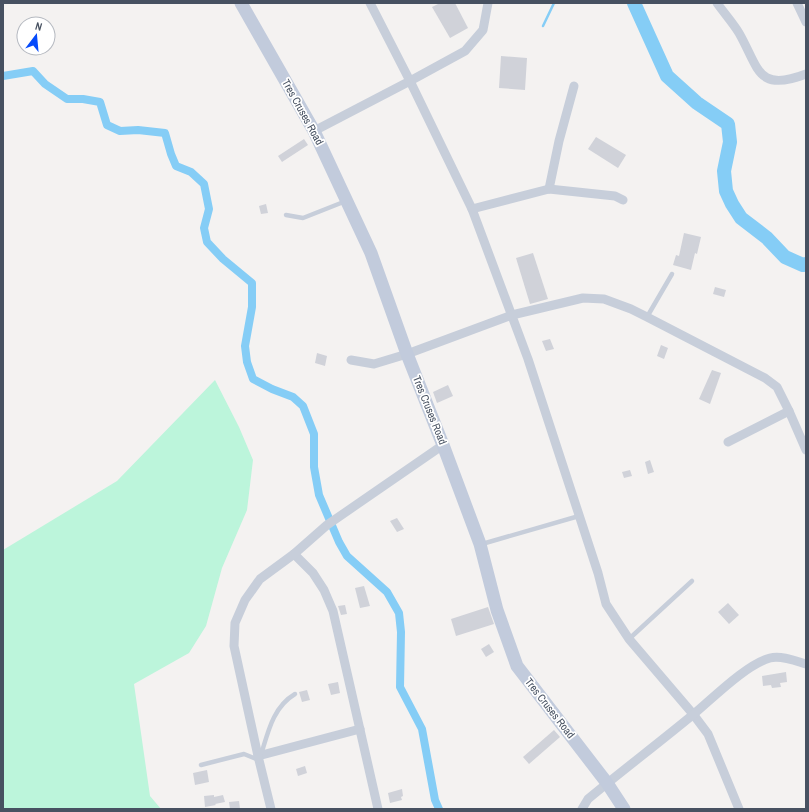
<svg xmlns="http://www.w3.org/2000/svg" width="809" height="812" font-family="'Archivo Narrow',sans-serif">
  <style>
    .green { fill: #bcf5db }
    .water { fill: #85cdf6 }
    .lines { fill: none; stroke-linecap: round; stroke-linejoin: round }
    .stream { stroke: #85cdf6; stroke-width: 2.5 }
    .canal { stroke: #85cdf6; stroke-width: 8 }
    .river { stroke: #85cdf6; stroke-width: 14 }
    .building { fill: #d0d2d9 }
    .lane { stroke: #c7ceda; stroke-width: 4.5 }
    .street { stroke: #c7ceda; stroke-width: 9 }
    .secondary { stroke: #c2cbdc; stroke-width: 13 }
    .labels { text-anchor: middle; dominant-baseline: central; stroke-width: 3.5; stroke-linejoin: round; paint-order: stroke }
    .street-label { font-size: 11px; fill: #475161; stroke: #fff }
  </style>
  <rect width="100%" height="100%" fill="#f4f2f1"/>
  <polygon class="green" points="215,380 239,427 253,460 247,510 222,568 206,626 189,653 134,684 150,796 161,809 3,809 3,550 117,481"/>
  <polygon class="water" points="629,3 634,3 667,76"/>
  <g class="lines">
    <polyline class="stream" points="543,26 554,3"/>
    <polyline class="canal" points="3,76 33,71 45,84 67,99 83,99 100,102 107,125 120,131 138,130 165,133 171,154 176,166 191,172 204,184 209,209 204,228 207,242 223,259 252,283 252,307 245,346 247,362 253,379 272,389 293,397 303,406 314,434 314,467 319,495 339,542 347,556 387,592 399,613 401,632 400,687 422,729 435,800 439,809"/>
    <polyline class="river" points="634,3 667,76 697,103 728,124 730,142 724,171 726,191 732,204 741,218 767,238 785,257 803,265 806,264"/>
  </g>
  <g class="building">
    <polygon points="440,3 455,3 468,28 450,38 432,7"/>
    <polygon points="501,56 527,58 525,90 499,88"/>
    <polygon points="596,137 626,155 618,168 588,149"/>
    <polygon points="304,139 308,145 282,162 278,156"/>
    <polygon points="266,204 268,213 261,214 259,206"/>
    <polygon points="684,233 701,237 697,254 695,253 691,270 673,265 676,255 679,256"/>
    <polygon points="533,253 548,299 530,304 516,258"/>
    <polygon points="715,287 726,290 724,297 713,294"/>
    <polygon points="550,339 554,349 546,351 542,341"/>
    <polygon points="661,345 668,348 664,359 657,356"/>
    <polygon points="317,353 327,356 325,366 315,363"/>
    <polygon points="712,370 721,373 710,404 699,399"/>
    <polygon points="448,385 453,396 437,403 433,392"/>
    <polygon points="650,460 654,472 648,474 645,462"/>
    <polygon points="630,470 632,476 624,478 622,472"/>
    <polygon points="397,518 404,529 397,532 390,521"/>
    <polygon points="364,586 370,606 360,608 355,588"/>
    <polygon points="728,603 739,615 729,624 718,612"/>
    <polygon points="345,605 347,614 341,615 338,606"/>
    <polygon points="488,607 494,624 456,636 451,619"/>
    <polygon points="489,644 494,652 486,657 481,649"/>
    <polygon points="786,672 787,682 780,683 781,687 772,688 771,685 763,686 762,676"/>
    <polygon points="338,682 340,693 331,695 328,684"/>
    <polygon points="307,690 310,700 302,702 299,692"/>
    <polygon points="554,730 560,737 529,764 523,757"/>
    <polygon points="305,766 307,773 298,776 296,769"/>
    <polygon points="207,770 209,782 195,785 193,773"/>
    <polygon points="402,789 403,796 401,797 402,800 390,803 388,793"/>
    <polygon points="214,795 214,797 223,795 225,802 215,804 216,805 205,807 204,796"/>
    <polygon points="239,801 240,809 230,809 229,802"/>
  </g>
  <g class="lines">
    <g class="lane">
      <polyline points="286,215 303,218 346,201"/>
      <polyline points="647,317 672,274"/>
      <polyline points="482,544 579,516"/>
      <polyline points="629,639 692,581"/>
      <path d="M 261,755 C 268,732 273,707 295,694"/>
      <polyline points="201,765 244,754 259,760"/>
    </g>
    <g class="street">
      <polyline points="370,3 410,81 472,209 528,359 598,573 606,604 629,639 693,714 708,734 739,809"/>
      <path d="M 717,3 C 724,13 733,23 739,33 C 759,68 757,93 806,74"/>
      <polyline points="797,3 806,22"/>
      <polyline points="314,131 410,81 465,51 483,30 488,3"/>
      <polyline points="549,189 559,141 574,86"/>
      <polyline points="472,209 549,189 615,196 623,200"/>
      <polyline points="351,360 374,364 407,354 512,315 583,298 604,299 631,309 647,317 765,378 777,387 789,411"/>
      <polyline points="728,442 789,411 806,450"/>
      <polyline points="294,554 313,573 324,590 333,611 378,809"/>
      <polyline points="258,756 360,729"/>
      <polyline points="271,809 258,756 234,646 235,623 245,600 260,579 294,554 327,525 443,445"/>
      <path d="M 582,809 L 588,799 C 623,770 660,742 695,713 C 714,697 747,664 770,658 C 781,655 796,661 806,664"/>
    </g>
    <polyline class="secondary" points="241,3 314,131 371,253 407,354 443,445 480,544 497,610 517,666 607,783 624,809"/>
  </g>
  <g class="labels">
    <g class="street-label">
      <text transform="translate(303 112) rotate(61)">Tres Cruses Road</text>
      <text transform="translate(430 410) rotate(68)">Tres Cruses Road</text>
      <text transform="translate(550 708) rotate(52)">Tres Cruses Road</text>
    </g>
  </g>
  <rect width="809" height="812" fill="none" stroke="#475161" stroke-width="8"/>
  <g transform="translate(36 36) rotate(16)"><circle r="19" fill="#ffffff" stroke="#b5b9c0"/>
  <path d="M0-3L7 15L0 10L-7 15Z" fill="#054afb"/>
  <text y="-6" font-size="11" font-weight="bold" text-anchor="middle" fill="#475161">N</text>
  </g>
</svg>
